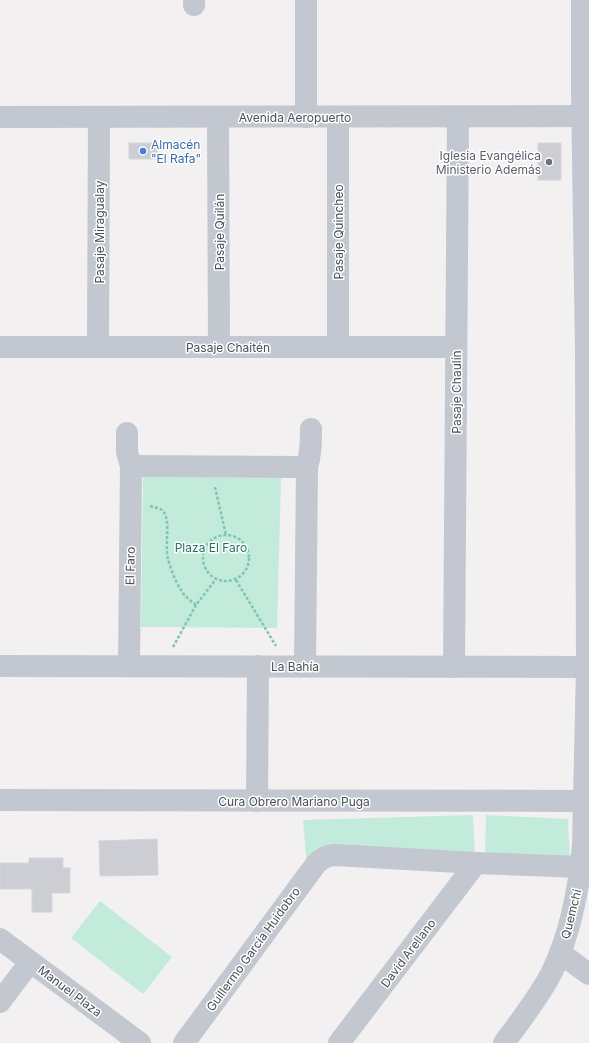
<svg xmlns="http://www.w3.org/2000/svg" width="589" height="1043" font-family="Inter,sans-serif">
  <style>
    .green { fill: #c3ebdb }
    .building { fill: #cdced4; stroke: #d4d5da }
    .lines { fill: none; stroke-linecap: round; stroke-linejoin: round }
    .path { stroke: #7ec5b3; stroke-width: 2.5; stroke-dasharray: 3 2; stroke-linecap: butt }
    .minor { stroke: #c2c7d0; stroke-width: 22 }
    .shop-dot { fill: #3f7fe0; stroke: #fff; stroke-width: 1.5 }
    .worship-dot { fill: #6b7280; stroke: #fff; stroke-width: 1.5 }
    .labels { text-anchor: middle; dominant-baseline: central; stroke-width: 3; stroke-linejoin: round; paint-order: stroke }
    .street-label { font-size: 12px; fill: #494f5b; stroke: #fff }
    .shop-label { font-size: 12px; fill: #366cbe; stroke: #fff; text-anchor: start }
    .worship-label { font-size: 12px; fill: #5b616d; stroke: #fff; text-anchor: end }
    .park-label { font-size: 12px; fill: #21755f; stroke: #fff }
  </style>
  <rect width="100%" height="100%" fill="#f2f0f0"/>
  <g class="green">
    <polygon points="143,477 281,478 277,628 141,627"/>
    <polygon points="473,815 475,857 322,851 307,868 303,820"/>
    <polygon points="486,815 568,819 570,861 485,857"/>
    <polygon points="100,901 172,957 143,994 71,938"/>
  </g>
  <g class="building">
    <rect x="129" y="143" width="28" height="16"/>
    <rect x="538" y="143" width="23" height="37"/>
    <polygon points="157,839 158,875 100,876 99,841"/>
    <polygon points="29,858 63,858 63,868 70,868 70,893 52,893 52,912 32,912 32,889 0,889 0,863 29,863"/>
  </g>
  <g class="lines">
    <g class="path">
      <polyline points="215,487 226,535"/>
      <path d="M 150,506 C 154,507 159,508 162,510 C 172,519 164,545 168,559 C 170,567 176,583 181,590 C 184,596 191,601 196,605 L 216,579"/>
      <circle cx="226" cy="558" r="23"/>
      <polyline points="236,580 276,646"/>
      <polyline points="173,647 196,605"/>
    </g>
    <g class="minor">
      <polyline points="306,0 306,117"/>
      <polyline points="194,5 194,0"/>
      <polyline points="0,117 589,116"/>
      <polyline points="218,117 219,347"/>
      <polyline points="0,347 456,347"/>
      <polyline points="98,347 99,117"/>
      <polyline points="338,347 338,117"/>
      <polyline points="127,433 127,452 131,466 129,666"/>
      <polyline points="131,466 307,467"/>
      <polyline points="0,666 589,667"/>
      <path d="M 305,666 L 307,467 C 311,454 311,442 311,429"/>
      <polyline points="454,667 458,117"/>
      <polyline points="0,800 589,801"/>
      <polyline points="257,801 258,666"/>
      <polyline points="0,939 140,1043"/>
      <polyline points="560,953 589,974"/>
      <polyline points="0,1002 30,962"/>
      <path d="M 184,1043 L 316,864 C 322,858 327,855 335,855 L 476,863 L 581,867"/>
      <polyline points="339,1043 476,863"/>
      <path d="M 504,1043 C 521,1020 539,997 552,972 C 571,932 579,889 583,845 L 587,667 L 586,350 L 582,91 L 582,0"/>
    </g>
  </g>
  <circle class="shop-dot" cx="143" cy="151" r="4"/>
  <circle class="worship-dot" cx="549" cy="162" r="4"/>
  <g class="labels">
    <g class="street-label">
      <text x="295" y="117">Avenida Aeropuerto</text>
      <text transform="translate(99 232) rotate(-90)">Pasaje Miragualay</text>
      <text transform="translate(219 232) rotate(-90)">Pasaje Quilán</text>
      <text transform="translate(338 232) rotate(-90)">Pasaje Quincheo</text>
      <text x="228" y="347">Pasaje Chaitén</text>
      <text transform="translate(456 392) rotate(-90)">Pasaje Chaulín</text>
      <text transform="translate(130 566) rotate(-89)">El Faro</text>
      <text x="295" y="666">La Bahía</text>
      <text x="294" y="801">Cura Obrero Mariano Puga</text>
      <text transform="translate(571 914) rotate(-76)">Quemchi</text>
      <text transform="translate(253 949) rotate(-54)">Guillermo García Huidobro</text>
      <text transform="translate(408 953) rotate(-53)">David Arellano</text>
      <text transform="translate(70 991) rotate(37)">Manuel Plaza</text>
    </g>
    <g class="shop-label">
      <text x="151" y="144">Almacén<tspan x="151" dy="14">"El Rafa"</tspan></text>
    </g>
    <g class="worship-label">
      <text x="541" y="155">Iglesia Evangélica<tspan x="541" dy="14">Ministerio Además</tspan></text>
    </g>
    <g class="park-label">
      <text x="211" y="547">Plaza El Faro</text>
    </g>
  </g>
</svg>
